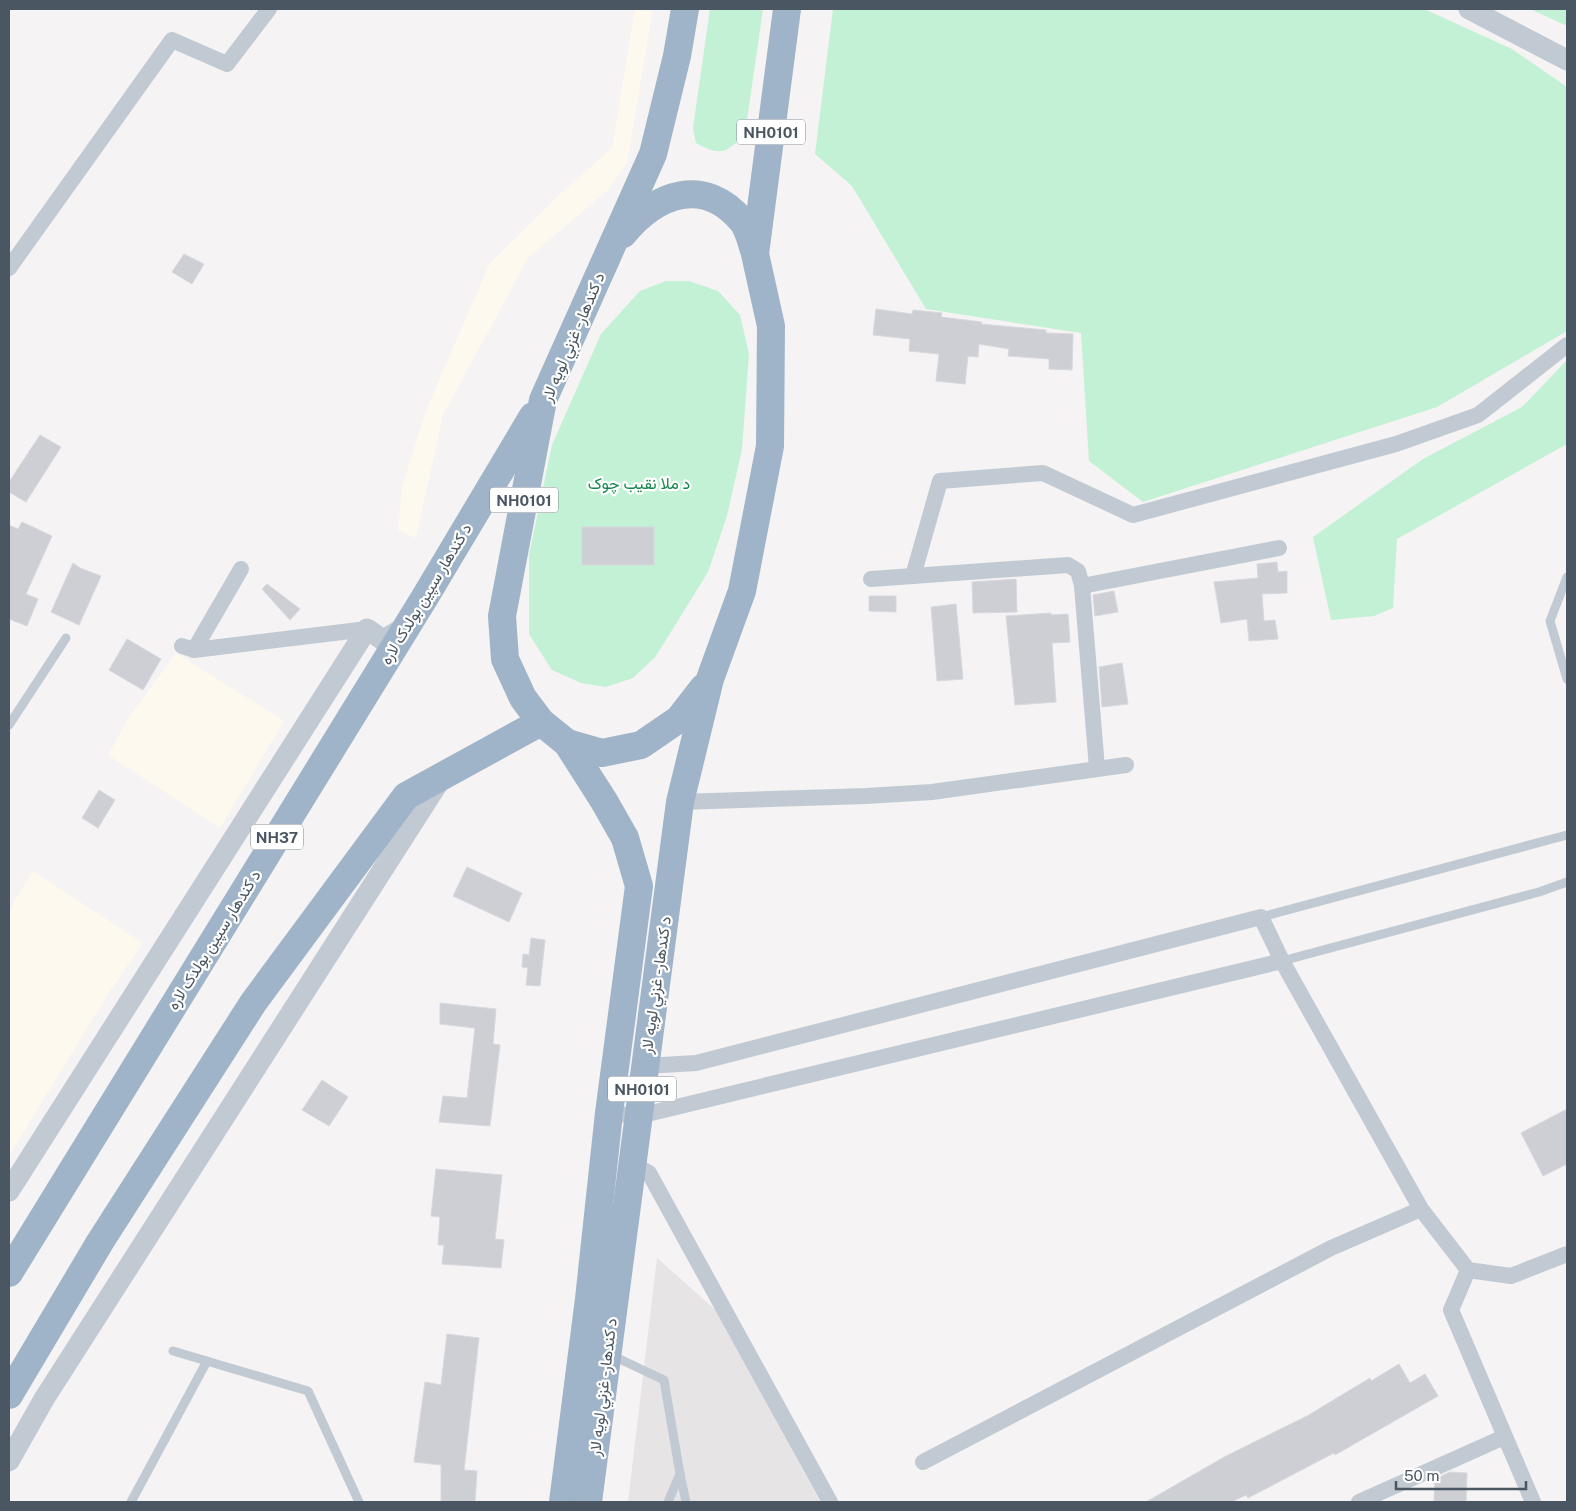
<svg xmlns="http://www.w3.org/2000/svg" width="1576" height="1511" font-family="'Public Sans',Vazirmatn,sans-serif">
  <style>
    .commercial { fill: #fdf9ef }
    .education { fill: #e6e4e5 }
    .green { fill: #c3f1d5 }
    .building { fill: #cdcfd5; stroke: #d7d9de }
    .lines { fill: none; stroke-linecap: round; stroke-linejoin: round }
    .service { stroke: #c1cad2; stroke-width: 9 }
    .minor { stroke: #c1cad2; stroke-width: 16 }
    .tertiary { stroke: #c1cad2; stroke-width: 21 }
    .trunk { stroke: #9fb4c9; stroke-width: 28 }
    .labels { text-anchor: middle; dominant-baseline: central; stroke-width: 4.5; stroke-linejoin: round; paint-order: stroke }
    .shield { fill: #fff; stroke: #808990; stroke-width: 1 }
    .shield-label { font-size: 15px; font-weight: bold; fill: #4a5661 }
    .street-label { font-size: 16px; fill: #4a5661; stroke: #fff }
    .park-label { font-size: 16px; fill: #17864f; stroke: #fff }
  </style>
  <rect width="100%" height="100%" fill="#f5f3f3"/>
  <g class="commercial">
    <polygon points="635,9 653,9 627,163 608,190 528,258 443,415 416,538 398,530 402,487 426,410 490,263 560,194 612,148"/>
    <polygon points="176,653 284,721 220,828 108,755 127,720"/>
    <polygon points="33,871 143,943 105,999 9,1156 9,910"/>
  </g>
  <polygon class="education" points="657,1258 718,1312 820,1502 628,1502"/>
  <g class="green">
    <path d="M 710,9 L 763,9 L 745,134 C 726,154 720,156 696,143 L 693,128 Z"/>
    <polygon points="833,9 1424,9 1512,49 1567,87 1567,331 1437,407 1143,502 1089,461 1081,333 926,309 852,186 815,154"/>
    <polygon points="1530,9 1567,9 1567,26"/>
    <polygon points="666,281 689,281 718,291 740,315 749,354 742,449 727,516 708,572 656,656 633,678 606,687 581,683 552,670 529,634 529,555 552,445 601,334 640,291"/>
    <polygon points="1567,360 1567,444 1397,539 1393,608 1374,616 1331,620 1313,537 1423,459 1522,407"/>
  </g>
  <g class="building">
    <polygon points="184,254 204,264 192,284 172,272"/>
    <polygon points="876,309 912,314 913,310 942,313 941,317 982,322 981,324 1046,330 1046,333 1073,334 1072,370 1049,369 1049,359 1008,356 1009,349 979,344 978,357 968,356 965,384 936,381 939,354 909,351 910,339 873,335"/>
    <polygon points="40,435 61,447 26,502 9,492 9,482"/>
    <polygon points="22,522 52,536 26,594 38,599 27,626 9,619 9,525 18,529"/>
    <rect x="582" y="527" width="72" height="38"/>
    <polygon points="1277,562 1278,572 1287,571 1287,593 1262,594 1264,621 1275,620 1278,639 1249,641 1247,619 1221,623 1214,582 1258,578 1257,564"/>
    <polygon points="73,563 80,568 101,576 79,625 51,612"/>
    <polygon points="1016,579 1017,612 973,613 972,582"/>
    <polygon points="267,584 300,609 290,620 262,589"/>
    <polygon points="1114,591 1118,612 1095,616 1093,595"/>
    <polygon points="869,596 896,596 896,612 869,611"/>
    <polygon points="956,604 963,679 937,681 931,607"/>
    <polygon points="1051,613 1051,615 1068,614 1070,642 1052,643 1056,702 1015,705 1006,616"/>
    <polygon points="127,639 161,659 143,690 109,670"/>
    <polygon points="1122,663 1128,704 1102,707 1099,667"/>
    <polygon points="99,790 115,800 98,828 82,818"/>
    <polygon points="467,867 522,893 509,922 453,896"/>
    <polygon points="531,938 545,940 540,986 526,985 528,968 522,967 523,954 529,955"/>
    <polygon points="440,1003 496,1009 493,1044 500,1045 490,1126 439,1122 443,1096 467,1098 475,1028 440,1024"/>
    <polygon points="322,1080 348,1097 329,1126 302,1110"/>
    <polygon points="1567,1109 1567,1164 1543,1176 1521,1133"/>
    <polygon points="436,1169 502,1175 495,1239 504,1240 501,1268 442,1264 444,1245 438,1245 440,1217 431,1216"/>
    <polygon points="447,1334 479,1338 464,1470 477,1471 475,1502 441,1502 441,1465 414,1462 425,1382 441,1385"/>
    <polygon points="1399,1364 1410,1383 1425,1374 1438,1396 1335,1455 1334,1453 1248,1498 1246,1495 1231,1502 1146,1502 1226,1456 1307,1416 1370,1378 1371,1381"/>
    <polygon points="1450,1472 1467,1473 1466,1502 1434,1502 1435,1479"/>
  </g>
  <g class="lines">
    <g class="service">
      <polyline points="1567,577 1550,621 1567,679"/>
      <polyline points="9,725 66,638"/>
      <polyline points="1261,917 1567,835"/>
      <polyline points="1282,961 1539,892 1567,882"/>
      <polyline points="173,1351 308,1391 359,1502"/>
      <polyline points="611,1355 664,1380 680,1474 668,1502"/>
      <polyline points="680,1474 686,1502"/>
      <polyline points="131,1502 207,1361"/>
    </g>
    <g class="minor">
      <polyline points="9,268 172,40 227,64 269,9"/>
      <polyline points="913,576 940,481 1043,473 1133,515 1396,444 1478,415 1567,345"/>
      <polyline points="871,579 1068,565 1078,571 1082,586 1097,768"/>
      <polyline points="1082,586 1279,548"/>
      <polyline points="182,646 194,650 367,629"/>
      <polyline points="194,650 241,569"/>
      <polyline points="680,802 866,796 932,792 1126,765"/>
      <polyline points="645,1066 696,1063 1261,917 1282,961 1421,1209 1468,1270 1511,1276 1567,1254"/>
      <polyline points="609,1113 639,1116 1282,961"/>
      <polyline points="633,1165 649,1173 830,1502"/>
      <polyline points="1468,1270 1451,1310 1533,1502"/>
      <polyline points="923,1462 1331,1248 1421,1209"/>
      <polyline points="1359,1502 1504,1437"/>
    </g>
    <g class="tertiary">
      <polyline points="1469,9 1567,60"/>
      <polyline points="9,1191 367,629 383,640 407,626"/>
      <polyline points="9,1461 44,1399 442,777"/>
    </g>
    <g class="trunk">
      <path d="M 623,234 C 657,193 704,176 742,221 C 749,229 751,243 755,253"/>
      <polyline points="567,743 602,753 641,745 679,719 703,688"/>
      <polyline points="9,1273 425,597 533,416"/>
      <polyline points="9,1395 100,1242 253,1003 406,796 541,722"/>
      <polyline points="563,1502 589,1299 609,1113 639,886 625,838 604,801 567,743 541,722 523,698 505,659 502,616 543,400 653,154 677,56 685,9"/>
      <polyline points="588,1502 680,802 710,679 742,591 770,446 771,326 755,254 787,9"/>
    </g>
  </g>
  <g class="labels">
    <g class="shield">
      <rect x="737" y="119.5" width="68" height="25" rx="4"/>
      <rect x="490" y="487.5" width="68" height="25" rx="4"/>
      <rect x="251" y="824.5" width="52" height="25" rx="4"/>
      <rect x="608" y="1076.5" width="68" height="25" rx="4"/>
    </g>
    <g class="shield-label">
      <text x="771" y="132">NH0101</text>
      <text x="524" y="500">NH0101</text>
      <text x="277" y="837">NH37</text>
      <text x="642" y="1089">NH0101</text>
    </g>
    <g class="street-label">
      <text transform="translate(573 337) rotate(-67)">د کندهار - غزني لويه لار</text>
      <text transform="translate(426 594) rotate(-59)">د کندهار سپین بولدک لاره</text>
      <text transform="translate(214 940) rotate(-58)">د کندهار سپین بولدک لاره</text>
      <text transform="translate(656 985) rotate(-82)">د کندهار - غزني لويه لار</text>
      <text transform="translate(603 1387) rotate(-83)">د کندهار - غزني لويه لار</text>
    </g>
    <g class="park-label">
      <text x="639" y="483">د ملا نقيب چوک</text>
    </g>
  </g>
  <rect width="1576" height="1511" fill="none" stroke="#4a5661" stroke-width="20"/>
  <path d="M1396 1481v8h130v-8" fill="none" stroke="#4a5661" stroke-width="2.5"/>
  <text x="1404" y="1481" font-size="15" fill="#4a5661" stroke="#ffffff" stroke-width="4" paint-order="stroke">50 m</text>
</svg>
